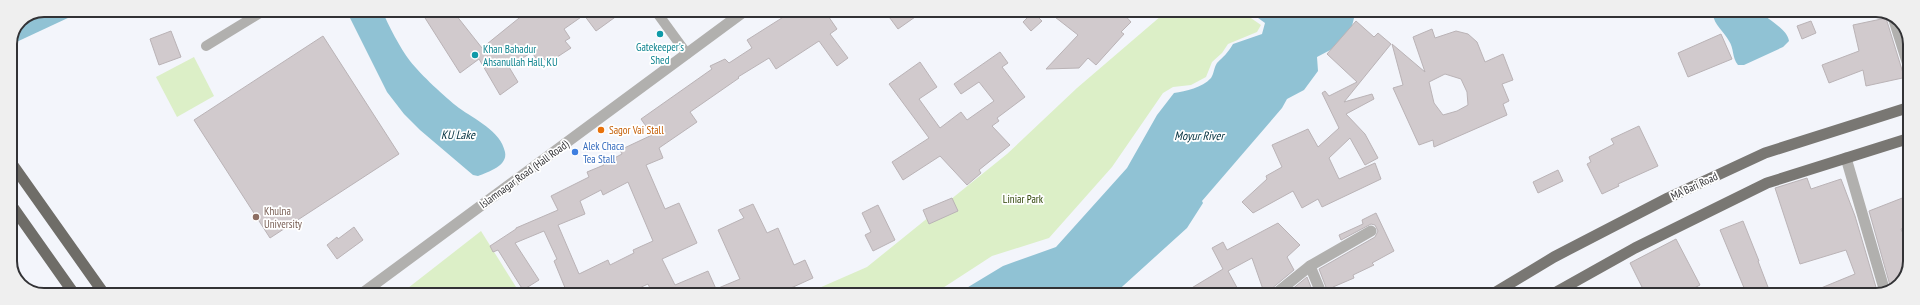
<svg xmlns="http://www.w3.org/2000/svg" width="1920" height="305" font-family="'PT Sans Narrow',sans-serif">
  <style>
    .green { fill: #dcefc7 }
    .water { fill: #90c2d4 }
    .building { fill: #d1cacd; stroke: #bab3b6; fill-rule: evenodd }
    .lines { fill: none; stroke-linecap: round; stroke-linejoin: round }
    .service { stroke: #b1b0ae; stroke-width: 10 }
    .minor { stroke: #b1b0ae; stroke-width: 11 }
    .primary { stroke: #797773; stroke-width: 11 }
    .trunk { stroke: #6f6d68; stroke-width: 11 }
    .culture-dot { fill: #0f9aa8; stroke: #fff; stroke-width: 1.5 }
    .food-dot { fill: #e8710a; stroke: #fff; stroke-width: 1.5 }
    .shop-dot { fill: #3f7fe0; stroke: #fff; stroke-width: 1.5 }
    .education-dot { fill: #8d6e63; stroke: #fff; stroke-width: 1.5 }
    .labels { text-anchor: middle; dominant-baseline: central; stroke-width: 3.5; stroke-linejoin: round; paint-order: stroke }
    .culture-label { font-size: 11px; fill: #0d838f; stroke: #fff }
    .food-label { font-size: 11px; fill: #c56008; stroke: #fff; text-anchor: start }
    .shop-label { font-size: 11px; fill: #366cbe; stroke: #fff; text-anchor: start }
    .street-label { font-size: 11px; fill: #323235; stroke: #fff }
    .park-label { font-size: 11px; fill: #2d4305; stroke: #fff }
    .education-label { font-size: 11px; fill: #785e54; stroke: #fff; text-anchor: start }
    .water-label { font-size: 12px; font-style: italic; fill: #01303e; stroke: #fff }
    .rim { fill: none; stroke: #323235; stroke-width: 2 }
  </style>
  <rect width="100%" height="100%" fill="#f3f5fb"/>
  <g class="green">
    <polygon points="1168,10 1249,10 1248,16 1261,25 1257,32 1228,44 1222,53 1212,62 1206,77 1191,85 1173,87 1163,93 1112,167 1049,238 992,256 932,295 803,295 867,267 1007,154 1077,88"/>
    <polygon points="194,57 214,96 177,117 156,77"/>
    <polygon points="481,231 521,295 399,295"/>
  </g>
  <g class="water">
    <polygon points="44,10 85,10 10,45 20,20"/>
    <path d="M 346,10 L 382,10 C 388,25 400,48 410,61 C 421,75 445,97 459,108 C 474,119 501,131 505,152 C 508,166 488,172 478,176 L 473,175 L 420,130 L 404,114 L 387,92 Z"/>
    <path d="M 1254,10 L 1356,10 L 1351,30 L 1336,47 L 1317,57 L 1318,71 L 1304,90 L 1287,99 L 1282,108 L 1202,201 L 1203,203 L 1187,228 L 1113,295 L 955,295 L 1003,266 L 1056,247 L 1127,168 L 1157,115 L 1174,93 C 1186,91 1202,88 1211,78 C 1214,74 1214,67 1217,63 C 1224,56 1227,54 1233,44 L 1262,34 L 1265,23 L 1254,15 Z"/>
    <path d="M 1714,10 L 1759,10 C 1767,20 1787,28 1789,41 L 1783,47 L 1744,65 L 1738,65 C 1732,58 1734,48 1729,41 C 1724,31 1710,22 1714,10 Z"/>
  </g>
  <g class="building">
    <polygon points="420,10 452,10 482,48 529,10 625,10 596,31 584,15 564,29 570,38 565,41 571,48 548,63 543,58 538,62 532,52 509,67 518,82 500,95 479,59 460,73"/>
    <path d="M 781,10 L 824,10 L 837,29 L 830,34 L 848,58 L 837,66 L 819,41 L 776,69 L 769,58 L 738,77 L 739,78 L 690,112 L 697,122 L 659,148 L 663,158 L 646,165 L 665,209 L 679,203 L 697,243 L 662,259 L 675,285 L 708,271 L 716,289 L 740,279 L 718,230 L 744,218 L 739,210 L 753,204 L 767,233 L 778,228 L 794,265 L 805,260 L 813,278 L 791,288 L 794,295 L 653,295 L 648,284 L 624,295 L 568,295 L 554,261 L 557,259 L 544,231 L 515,243 L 539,280 L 523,290 L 498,250 L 493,252 L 490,246 L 516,229 L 516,228 L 558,210 L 551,196 L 589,177 L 587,172 L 604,165 L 603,164 L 622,154 L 620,150 L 652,135 L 641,119 L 712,69 L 710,66 L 725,59 L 729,63 L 752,48 L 747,40 L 785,16 ZM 628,182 L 653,241 L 633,250 L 634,253 L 610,265 L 608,260 L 579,274 L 558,225 L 585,214 L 580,201 L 601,190 L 603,195 Z"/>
    <polygon points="884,10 925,10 898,29"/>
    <polygon points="1046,10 1120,10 1131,22 1121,32 1124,34 1096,65 1088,58 1079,68 1046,69 1078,35"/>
    <polygon points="1033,12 1042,21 1031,31 1023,22"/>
    <polygon points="1886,18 1903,73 1907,77 1866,86 1863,70 1829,83 1822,65 1859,51 1853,25"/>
    <polygon points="1356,21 1374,37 1378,33 1391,44 1344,102 1372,94 1374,99 1346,114 1365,134 1378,158 1365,165 1350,138 1329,158 1339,179 1375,163 1381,179 1322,207 1318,199 1302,208 1293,191 1253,213 1242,202 1267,179 1266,176 1282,167 1272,145 1308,129 1318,147 1339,128 1322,93 1325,91 1329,96 1357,82 1327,54"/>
    <polygon points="1811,21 1816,33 1802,39 1797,26"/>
    <path d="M 1432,29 L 1435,38 L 1456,31 L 1468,34 L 1477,42 L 1485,62 L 1503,54 L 1513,80 L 1502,84 L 1509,101 L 1503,104 L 1507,115 L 1434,147 L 1433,140 L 1419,145 L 1393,88 L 1403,85 L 1392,44 L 1425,72 L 1413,37 ZM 1445,74 L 1461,79 L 1467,92 L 1468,105 L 1457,111 L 1443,115 L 1434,103 L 1429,82 Z"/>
    <polygon points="171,31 181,57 159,65 150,39"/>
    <polygon points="1721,34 1732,59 1688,77 1678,53"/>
    <polygon points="323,36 399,154 270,238 194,120"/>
    <polygon points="1000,52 1008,63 1002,67 1025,97 997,118 999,121 992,126 1010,145 979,170 981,173 967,185 940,156 903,180 892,162 929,138 889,84 920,62 937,87 919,99 940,128 961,112 967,120 994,101 979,82 961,94 954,84"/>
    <polygon points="1639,126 1658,166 1618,184 1619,186 1602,194 1587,164 1591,162 1589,157 1614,144 1611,139"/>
    <polygon points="1558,170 1563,181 1538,193 1533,182"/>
    <polygon points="1807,178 1811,189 1841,179 1855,216 1878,294 1804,295 1855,274 1846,250 1800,264 1775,188"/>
    <polygon points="1910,195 1910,225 1901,229 1910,250 1910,266 1898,287 1891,289 1869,211"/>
    <polygon points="952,198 958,211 929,224 923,210"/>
    <polygon points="878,205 895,240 873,251 865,235 871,232 862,213"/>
    <polygon points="1376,213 1394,251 1372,263 1374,265 1353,275 1354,278 1333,287 1337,295 1329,295 1319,269 1375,237 1378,231 1375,225 1371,224 1341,240 1339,235 1363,224 1362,220"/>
    <polygon points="1743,221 1759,261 1758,261 1771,295 1747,295 1720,230"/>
    <polygon points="1278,223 1300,245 1287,257 1294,270 1270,290 1267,295 1265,295 1252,258 1228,271 1241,295 1180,295 1223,269 1212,248 1223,242 1227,250"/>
    <polygon points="354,227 363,240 337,259 327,245 337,237 338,239"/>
    <polygon points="1676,239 1700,285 1681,295 1646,295 1630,263"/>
    <polygon points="1307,277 1314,295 1285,295"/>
  </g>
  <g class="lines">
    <g class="service">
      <polyline points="655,10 687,54"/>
      <polyline points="206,46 265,10"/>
    </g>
    <g class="minor">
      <polyline points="1893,17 1910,71"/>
      <polyline points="1846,158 1885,292"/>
      <polyline points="1310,266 1322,295"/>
      <polyline points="360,295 746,10"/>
      <polyline points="1274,295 1310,266 1371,231"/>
    </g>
    <g class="primary">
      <polyline points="1491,295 1554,257 1668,198 1765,153 1910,107"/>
      <polyline points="1551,295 1635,248 1767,183 1910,138"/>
    </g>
    <g class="trunk">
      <polyline points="10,161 105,295"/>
      <polyline points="10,203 75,295"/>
    </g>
  </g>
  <g class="culture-dot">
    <circle cx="660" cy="34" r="4"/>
    <circle cx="475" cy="55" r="4"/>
  </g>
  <circle class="food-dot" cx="601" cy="130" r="4"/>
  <circle class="shop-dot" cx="575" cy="152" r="4"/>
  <circle class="education-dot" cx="256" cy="217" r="4"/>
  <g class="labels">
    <g class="culture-label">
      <text x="660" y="47">Gatekeeper's<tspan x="660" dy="13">Shed</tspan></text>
      <text x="483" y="49" text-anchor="start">Khan Bahadur<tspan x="483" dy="13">Ahsanullah Hall, KU</tspan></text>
    </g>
    <g class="food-label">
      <text x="609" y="130">Sagor Vai Stall</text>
    </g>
    <g class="shop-label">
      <text x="583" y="146">Alek Chaca<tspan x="583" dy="13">Tea Stall</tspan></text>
    </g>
    <g class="street-label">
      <text transform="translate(524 174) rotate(-36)">Islamnagar Road (Hall Road)</text>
      <text transform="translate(1694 186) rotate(-25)">MA Bari Road</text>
    </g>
    <g class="park-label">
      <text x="1023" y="199">Liniar Park</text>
    </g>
    <g class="education-label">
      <text x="264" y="211">Khulna<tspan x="264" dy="13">University</tspan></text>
    </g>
    <g class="water-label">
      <text x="458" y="134">KU Lake</text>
      <text x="1199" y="135">Moyur River</text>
    </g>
  </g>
  <path d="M0 0H1920V305H0ZM44 17H1876A27 27 0 0 1 1903 44V261A27 27 0 0 1 1876 288H44A27 27 0 0 1 17 261V44A27 27 0 0 1 44 17Z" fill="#efefef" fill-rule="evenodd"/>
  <path class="rim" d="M44 17H1876A27 27 0 0 1 1903 44V261A27 27 0 0 1 1876 288H44A27 27 0 0 1 17 261V44A27 27 0 0 1 44 17Z"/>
</svg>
